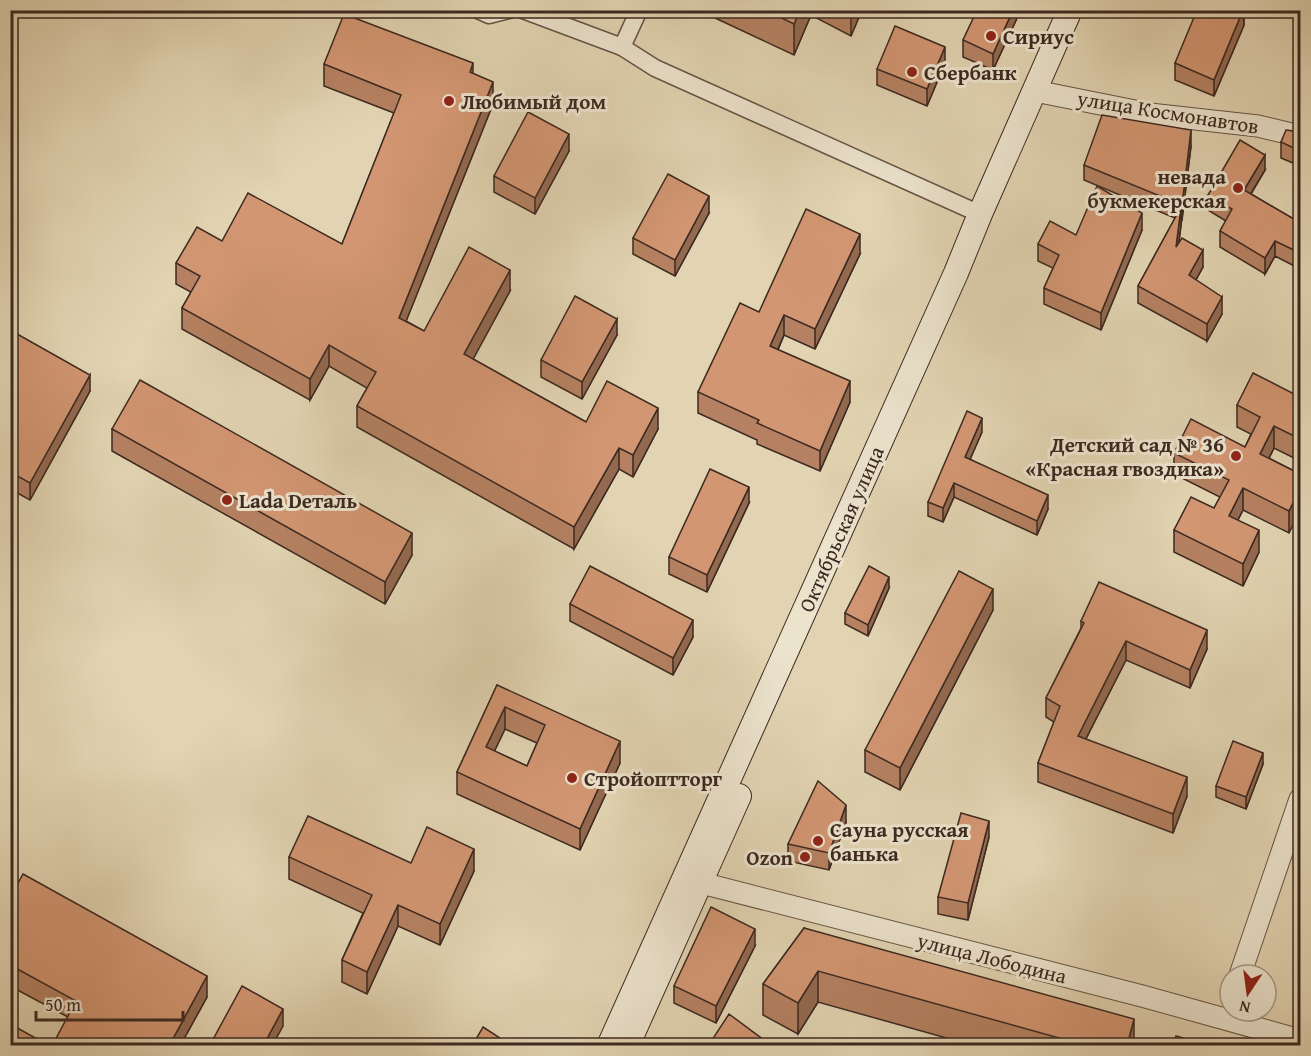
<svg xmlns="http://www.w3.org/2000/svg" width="1311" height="1056" font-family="'Gentium Book Plus',serif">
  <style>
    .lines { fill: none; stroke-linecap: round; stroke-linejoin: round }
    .minor-casing { stroke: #665445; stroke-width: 19 }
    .tertiary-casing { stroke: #665445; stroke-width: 23 }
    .secondary-casing { stroke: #3c2921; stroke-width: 26 }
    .minor { stroke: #ece3cd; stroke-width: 16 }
    .tertiary { stroke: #ece3cd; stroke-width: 21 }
    .secondary { stroke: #ece3cd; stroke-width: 24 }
    .wall { fill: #b58162; stroke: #3c2921; stroke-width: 1.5; fill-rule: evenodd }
    .shaded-wall { fill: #936950; stroke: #3c2921; stroke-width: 1.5 }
    .building { fill: #d29672; stroke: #3c2921; stroke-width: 1.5; fill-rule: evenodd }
    .poi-dot { fill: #8f2418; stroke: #ece3cd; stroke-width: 2 }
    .labels { text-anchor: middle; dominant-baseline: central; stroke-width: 6; stroke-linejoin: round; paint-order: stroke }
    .poi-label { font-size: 21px; font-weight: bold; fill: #3c2921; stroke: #ece3cd; text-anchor: start }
    .street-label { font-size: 21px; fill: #3c2921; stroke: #ece3cd }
  </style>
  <rect width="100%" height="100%" fill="#e2d4b2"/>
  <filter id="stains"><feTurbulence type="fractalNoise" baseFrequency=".00333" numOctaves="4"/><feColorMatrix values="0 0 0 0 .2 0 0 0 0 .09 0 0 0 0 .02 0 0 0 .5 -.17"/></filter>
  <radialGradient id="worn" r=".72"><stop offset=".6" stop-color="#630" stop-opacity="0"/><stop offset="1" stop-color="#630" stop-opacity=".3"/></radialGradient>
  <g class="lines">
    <defs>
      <g id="minor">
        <polyline points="478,10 489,15 509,10"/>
        <polyline points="523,10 622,47 655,68 980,214"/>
        <polyline points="622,47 639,10"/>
      </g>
      <g id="tertiary">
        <polyline points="1035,91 1150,114 1258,126 1300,136"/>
        <polyline points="686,879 1142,996 1300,1040"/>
        <polyline points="1240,975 1300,799"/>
      </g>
      <g id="secondary">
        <polyline points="609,1046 956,273 980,214 1070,10"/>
        <polyline points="627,1046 739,796"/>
      </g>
    </defs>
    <use href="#minor" class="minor-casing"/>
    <use href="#tertiary" class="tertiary-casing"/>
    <use href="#secondary" class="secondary-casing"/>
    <use href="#minor" class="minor"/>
    <use href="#tertiary" class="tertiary"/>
    <use href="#secondary" class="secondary"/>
  </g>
  <g class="wall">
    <polygon points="698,10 862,10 851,36 811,15 794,55"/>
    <polygon points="1018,10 1018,16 993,70 963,57 963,40"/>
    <polygon points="1244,10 1244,25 1214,96 1175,80 1175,63"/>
    <polygon points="945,63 927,106 877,85 877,69"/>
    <polygon points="324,64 473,74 493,104 406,321 424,331 510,291 473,359 586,422 658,429 633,477 619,469 574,549 357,427 357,406 367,388 329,366 310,400 182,329 182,308 191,292 176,284 176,263 222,241 342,244 394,113 324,86"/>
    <polygon points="1300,132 1300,166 1281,158 1281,142"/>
    <polygon points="1191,146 1179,242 1203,267 1196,280 1222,314 1207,341 1138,303 1138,286 1175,218 1084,180 1084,165"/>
    <polygon points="569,151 535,214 494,192 494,176"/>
    <polygon points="1265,170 1251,194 1297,221 1300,215 1300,269 1275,256 1265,274 1220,247 1220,231 1226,221 1208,210 1208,195"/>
    <polygon points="709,213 675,276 633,254 633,238"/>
    <polygon points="1142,230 1101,330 1044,304 1044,288 1053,268 1038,261 1038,244 1076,235"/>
    <polygon points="860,254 815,349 784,335 778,350 850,402 820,471 757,444 757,440 698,413 698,392 759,312"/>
    <polygon points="10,330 90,391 30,500 10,489"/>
    <polygon points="617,335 582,399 541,377 541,360"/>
    <polygon points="1300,397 1300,461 1274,448 1269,458 1300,474 1289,533 1243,510 1238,520 1259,552 1243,586 1174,552 1174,530 1214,508 1220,497 1174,474 1174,453 1245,447 1251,434 1237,427 1237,405"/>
    <polygon points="112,429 412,555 385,604 112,451"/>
    <polygon points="982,432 970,459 1048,509 1037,535 954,497 943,522 928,516 928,502"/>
    <polygon points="749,503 707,592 669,574 669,557"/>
    <polygon points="889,588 868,636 845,624 845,613"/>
    <polygon points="570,604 693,637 673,675 570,621"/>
    <polygon points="993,610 900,790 865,772 865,750"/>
    <polygon points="1081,621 1207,649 1190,688 1126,660 1086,739 1187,796 1173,833 1038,782 1038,763 1054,722 1046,717 1046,698 1081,628"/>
    <path d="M 497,685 L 620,763 L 580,850 L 457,794 L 457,772 ZM 505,729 L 537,743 L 527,766 L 494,751 Z"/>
    <polygon points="1263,764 1246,809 1216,797 1216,786"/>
    <polygon points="846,822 829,870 788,861 788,844"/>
    <polygon points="989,837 968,920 938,914 938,897"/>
    <polygon points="289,857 411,863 474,871 440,945 398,926 367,994 342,982 342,960 363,913 289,879"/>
    <polygon points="10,898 207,997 180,1046 52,1046 68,1017 10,986"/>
    <polygon points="804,928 1134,1046 975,1046 818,1002 798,1034 763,1015 763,984"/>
    <polygon points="755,946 716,1023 674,1003 674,986"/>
  </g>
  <g class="shaded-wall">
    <polygon points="800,10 811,10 811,15 794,55 794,24"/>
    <polygon points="851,10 862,10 851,36"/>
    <polygon points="1013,10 1018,10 1018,16 993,70 993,54"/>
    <polygon points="1243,10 1244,25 1214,96 1214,80"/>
    <polygon points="945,47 945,63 927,106 927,89"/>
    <polygon points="473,63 473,84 470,72"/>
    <polygon points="493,82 493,104 399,339 399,318"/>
    <polygon points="1191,130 1191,146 1182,221 1182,205"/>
    <polygon points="569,134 569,151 535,214 535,198"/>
    <polygon points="1265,155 1265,170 1244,205 1244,190"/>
    <polygon points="709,196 709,213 675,276 675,260"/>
    <polygon points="1181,207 1181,224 1176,264 1176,247"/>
    <polygon points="1142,213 1142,230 1101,330 1101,313"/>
    <polygon points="860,234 860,254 815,349 815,329"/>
    <polygon points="1275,241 1275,256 1265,274 1265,258"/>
    <polygon points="1203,250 1203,267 1189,292 1189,275"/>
    <polygon points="510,270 510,291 464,376 464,354"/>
    <polygon points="1222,297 1222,314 1207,341 1207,324"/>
    <polygon points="784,315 784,335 770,367 770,346"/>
    <polygon points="617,319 617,335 582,399 582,382"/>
    <polygon points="329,345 329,366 310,400 310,379"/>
    <polygon points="90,375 90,391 30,500 30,483"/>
    <polygon points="850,381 850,402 820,471 820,451"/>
    <polygon points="658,408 658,429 633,477 633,455"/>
    <polygon points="982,418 982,432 965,471 965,457"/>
    <polygon points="1274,426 1274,448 1260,476 1260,454"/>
    <polygon points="619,448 619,469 574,549 574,527"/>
    <polygon points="954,483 954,497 943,522 943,508"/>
    <polygon points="749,487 749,503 707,592 707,575"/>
    <polygon points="1243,488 1243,510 1229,537 1229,516"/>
    <polygon points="1300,489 1300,511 1289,533 1289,511"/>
    <polygon points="1048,495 1048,509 1037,535 1037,521"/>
    <polygon points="1259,530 1259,552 1243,586 1243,564"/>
    <polygon points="412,533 412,555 385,604 385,582"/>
    <polygon points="889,577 889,588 868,636 868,625"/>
    <polygon points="993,589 993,610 900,790 900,768"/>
    <polygon points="693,620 693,637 673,675 673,658"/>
    <polygon points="1207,630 1207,649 1190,688 1190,670"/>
    <polygon points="1126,641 1126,660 1078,754 1078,736"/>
    <polygon points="505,707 505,729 486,769 486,747"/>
    <polygon points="620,741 620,763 580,850 580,829"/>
    <polygon points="1263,753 1263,764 1246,809 1246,797"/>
    <polygon points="1187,777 1187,796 1173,833 1173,814"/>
    <polygon points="846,805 846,822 829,870 829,853"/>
    <polygon points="989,821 989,837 968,920 968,903"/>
    <polygon points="474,849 474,871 440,945 440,924"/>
    <polygon points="398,905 398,926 367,994 367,972"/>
    <polygon points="755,929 755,946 716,1023 716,1006"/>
    <polygon points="818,971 818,1002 798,1034 798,1003"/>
    <polygon points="207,976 207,997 180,1046 169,1046"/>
    <polygon points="283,1009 283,1026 272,1046 263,1046"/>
    <polygon points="1134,1019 1134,1046 1127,1046"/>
  </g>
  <g class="building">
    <polygon points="765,10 800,10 794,24"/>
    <polygon points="977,10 1013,10 993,54 963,40"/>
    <polygon points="1197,10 1243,10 1214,80 1175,63"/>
    <polygon points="344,14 473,63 470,72 493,82 399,318 424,331 469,247 510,270 464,354 586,422 607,381 658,408 633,455 619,448 574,527 357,406 376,372 329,345 310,379 182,308 200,276 176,263 197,227 222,241 248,193 342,244 401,95 324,64"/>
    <polygon points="895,26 945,47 927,89 877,69"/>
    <polygon points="528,112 569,134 535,198 494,176"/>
    <polygon points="1102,115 1191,130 1182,205 1084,165"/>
    <polygon points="1286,130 1300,132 1300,151 1281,142"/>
    <polygon points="1240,140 1265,155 1244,190 1297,221 1300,215 1300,253 1275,241 1265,258 1220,231 1232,209 1208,195"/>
    <polygon points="668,174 709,196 675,260 633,238"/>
    <polygon points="1097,186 1142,213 1101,313 1044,288 1059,255 1038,244 1050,221 1076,235"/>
    <polygon points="1181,207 1176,247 1182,238 1203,250 1189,275 1222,297 1207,324 1138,286"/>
    <polygon points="806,209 860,234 815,329 784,315 770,346 850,381 820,451 757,423 759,420 698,392 740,303 759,312"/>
    <polygon points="575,296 617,319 582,382 541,360"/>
    <polygon points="10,330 90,375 30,483 10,472"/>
    <polygon points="1253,373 1300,397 1300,439 1274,426 1260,454 1300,474 1300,489 1289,511 1243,488 1229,516 1259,530 1243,564 1174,530 1191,497 1214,508 1229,480 1174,453 1191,419 1245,447 1260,417 1237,405"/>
    <polygon points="140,380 412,533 385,582 112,429"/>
    <polygon points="967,411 982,418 965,457 1048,495 1037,521 954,483 943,508 928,502"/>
    <polygon points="710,469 749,487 707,575 669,557"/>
    <polygon points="590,566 693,620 673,658 570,604"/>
    <polygon points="869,566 889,577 868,625 845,613"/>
    <polygon points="959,571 993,589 900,768 865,750"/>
    <polygon points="1099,582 1207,630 1190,670 1126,641 1078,736 1187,777 1173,814 1038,763 1060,706 1046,698 1084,623 1081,621"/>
    <path d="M 497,685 L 620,741 L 580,829 L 457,772 ZM 505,707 L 545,725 L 527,766 L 486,747 Z"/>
    <polygon points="1233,741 1263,753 1246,797 1216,786"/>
    <polygon points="818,781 846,805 829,853 788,844"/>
    <polygon points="961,813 989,821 968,903 938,897"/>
    <polygon points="308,816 411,863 427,827 474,849 440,924 398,905 367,972 342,960 372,895 289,857"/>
    <polygon points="23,874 207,976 169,1046 52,1046 76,1001 10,965 10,898"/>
    <polygon points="711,907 755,929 716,1006 674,986"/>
    <polygon points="804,928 1134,1019 1127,1046 1088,1046 818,971 798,1003 763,984"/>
    <polygon points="242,986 283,1009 263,1046 212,1046 210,1045"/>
    <polygon points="729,1014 772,1046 708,1046"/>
    <polygon points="10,1024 50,1046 10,1046"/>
    <polygon points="483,1027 512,1046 472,1046"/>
    <polygon points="1176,1036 1212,1046 1173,1046"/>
  </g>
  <g class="poi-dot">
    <circle cx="991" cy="36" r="6"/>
    <circle cx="912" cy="72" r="6"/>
    <circle cx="449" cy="101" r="6"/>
    <circle cx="1238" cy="188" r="6"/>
    <circle cx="1236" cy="456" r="6"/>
    <circle cx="227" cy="500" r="6"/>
    <circle cx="572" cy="778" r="6"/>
    <circle cx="818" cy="841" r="6"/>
    <circle cx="805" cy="857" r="6"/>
  </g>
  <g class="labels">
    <g class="poi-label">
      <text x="1003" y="36">Сириус</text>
      <text x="924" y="72">Сбербанк</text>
      <text x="461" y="101">Любимый дом</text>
      <text x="1226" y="176" text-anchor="end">невада<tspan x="1226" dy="24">букмекерская</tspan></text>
      <text x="1224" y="444" text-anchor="end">Детский сад № 36<tspan x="1224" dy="24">«Красная гвоздика»</tspan></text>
      <text x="239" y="500">Lada Dеталь</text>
      <text x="584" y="778">Стройоптторг</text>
      <text x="830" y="829">Сауна русская<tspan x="830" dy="24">банька</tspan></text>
      <text x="793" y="857" text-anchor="end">Ozon</text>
    </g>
    <g class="street-label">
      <text transform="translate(1168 112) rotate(9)">улица Космонавтов</text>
      <text transform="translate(841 529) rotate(-66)">Октябрьская улица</text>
      <text transform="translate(992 958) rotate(14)">улица Лободина</text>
    </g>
  </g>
  <rect width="1311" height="1056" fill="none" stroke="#e2d4b2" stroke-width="36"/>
  <rect x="12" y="12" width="1287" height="1032" fill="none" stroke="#3c2921" stroke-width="3"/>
  <rect x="18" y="18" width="1275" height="1020" fill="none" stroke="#3c2921" stroke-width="1.5"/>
  <g transform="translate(1248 993) rotate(193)"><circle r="28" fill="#ece3cd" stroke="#a69988" stroke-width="1.5"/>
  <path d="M0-4.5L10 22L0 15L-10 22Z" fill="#8f2418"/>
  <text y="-9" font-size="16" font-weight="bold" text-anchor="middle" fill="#3c2921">N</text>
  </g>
  <path d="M36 1011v9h147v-9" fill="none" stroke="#3c2921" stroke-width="3"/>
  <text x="45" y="1011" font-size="18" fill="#3c2921" stroke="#ece3cd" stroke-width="4.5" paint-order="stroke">50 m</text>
  <rect width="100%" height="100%" filter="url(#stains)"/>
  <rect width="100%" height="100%" fill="url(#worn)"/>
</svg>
